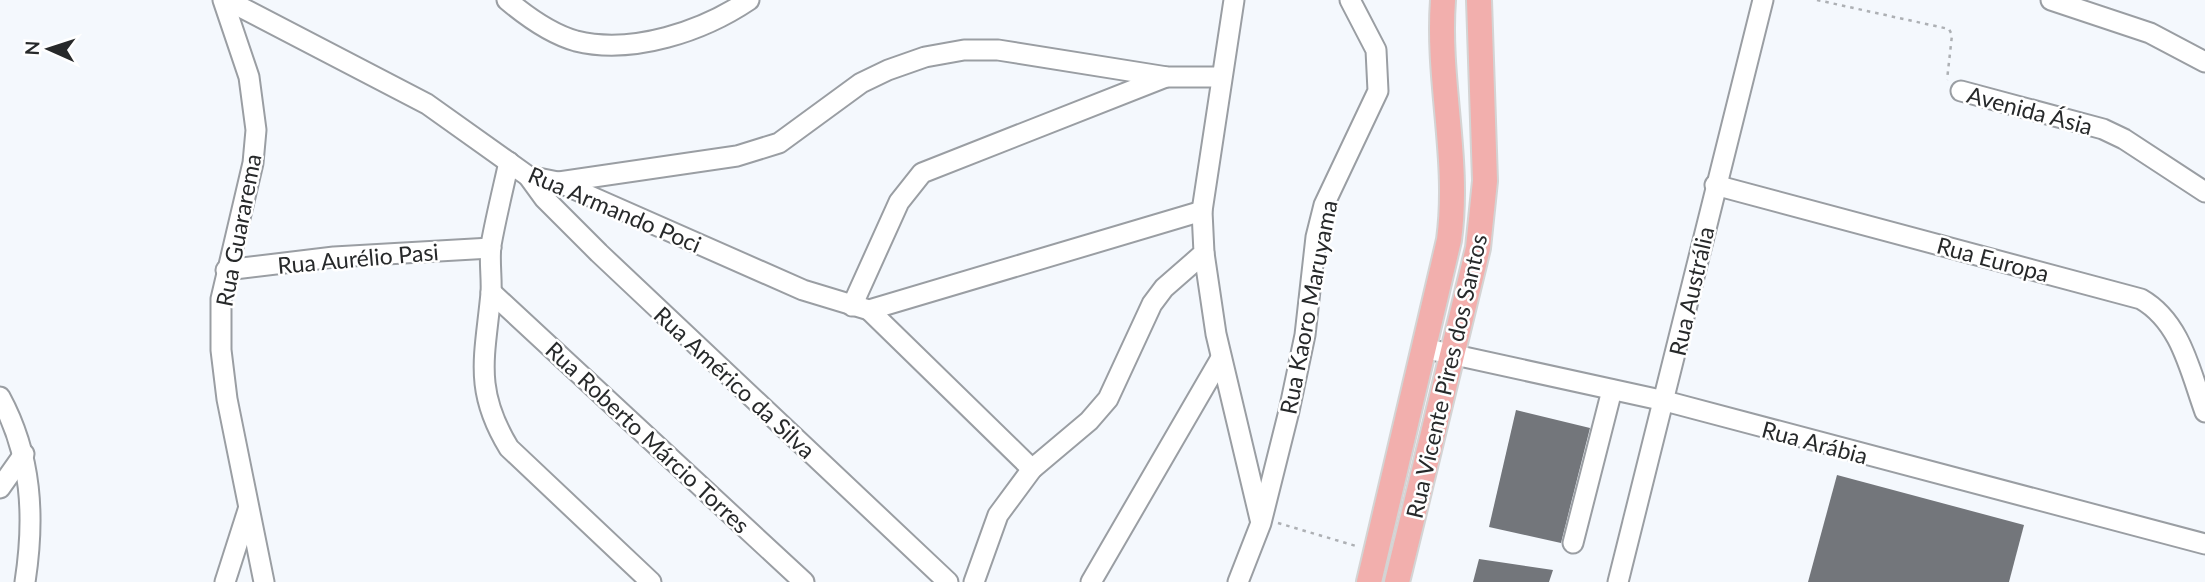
<svg xmlns="http://www.w3.org/2000/svg" width="2205" height="582" font-family="Lato,sans-serif">
  <style>
    .building { fill: #73767b }
    .lines { fill: none; stroke-linecap: round; stroke-linejoin: round }
    .minor-casing { stroke: #9a9ea3; stroke-width: 23 }
    .major-casing { stroke: #d4d4d4; stroke-width: 28 }
    .path { stroke: #adb0b4; stroke-width: 2.5; stroke-dasharray: 3.5 5; stroke-linecap: butt }
    .minor { stroke: #fff; stroke-width: 19 }
    .major { stroke: #f2afad; stroke-width: 24 }
    .labels { text-anchor: middle; dominant-baseline: central; stroke-width: 5; stroke-linejoin: round; paint-order: stroke }
    .street-label { font-size: 23px; fill: #27292a; stroke: #fff }
  </style>
  <rect width="100%" height="100%" fill="#f4f8fd"/>
  <g class="building">
    <polygon points="1516,410 1590,428 1561,543 1489,527"/>
    <polygon points="1837,475 2024,525 2009,582 1808,582"/>
    <polygon points="1479,559 1553,570 1549,582 1473,582"/>
  </g>
  <g class="lines">
    <defs>
      <g id="minor">
        <polyline points="223,0 249,77 256,130 253,163 221,299 221,350 227,399 264,582"/>
        <polyline points="227,0 427,104 528,176 558,182 803,290 869,310 1202,211"/>
        <path d="M 507,0 C 526,16 551,34 576,41 C 633,55 703,31 749,0"/>
        <polyline points="2051,0 2150,33 2205,62"/>
        <polyline points="1961,91 2103,129 2124,139 2205,192"/>
        <path d="M 509,162 C 503,189 496,217 491,245 C 489,261 492,278 491,293 C 485,357 473,389 509,448 L 651,582"/>
        <polyline points="528,176 544,198 599,253 948,582"/>
        <polyline points="559,182 737,156 779,143 861,83 888,70 925,57 964,50 998,50 1167,77 1220,77"/>
        <path d="M 1715,185 L 2141,299 C 2181,322 2190,371 2205,412"/>
        <polyline points="1204,253 1216,334 1260,519"/>
        <polyline points="226,270 334,257 491,248"/>
        <polyline points="491,292 804,582"/>
        <polyline points="852,306 899,202 922,173 1166,77"/>
        <polyline points="869,310 1032,469"/>
        <polyline points="1423,348 1665,401 2205,544"/>
        <path d="M 0,397 C 32,456 35,517 25,582"/>
        <polyline points="0,488 24,454"/>
        <polyline points="1573,543 1612,390"/>
        <polyline points="225,582 248,510"/>
        <polyline points="974,582 998,515 1032,469 1089,421 1108,399 1152,304 1164,288 1204,253 1202,211 1234,0"/>
        <polyline points="1091,582 1221,358"/>
        <polyline points="1238,582 1261,523 1289,411 1305,335 1316,237 1324,205 1378,91 1376,50 1350,0"/>
        <polyline points="1618,582 1763,0"/>
      </g>
      <g id="major">
        <path d="M 1369,582 L 1449,240 C 1460,159 1437,81 1443,0"/>
        <polyline points="1397,582 1478,248 1485,181 1479,0"/>
      </g>
    </defs>
    <use href="#minor" class="minor-casing"/>
    <use href="#major" class="major-casing"/>
    <g class="path">
      <polyline points="1817,0 1949,29 1952,35 1947,80"/>
      <polyline points="1278,523 1356,546"/>
    </g>
    <use href="#minor" class="minor"/>
    <use href="#major" class="major"/>
  </g>
  <g class="labels">
    <g class="street-label">
      <text transform="translate(2030 110) rotate(15)">Avenida Ásia</text>
      <text transform="translate(615 209) rotate(23)">Rua Armando Poci</text>
      <text transform="translate(238 230) rotate(-79)">Rua Guararema</text>
      <text transform="translate(358 258) rotate(-5)">Rua Aurélio Pasi</text>
      <text transform="translate(1993 259) rotate(15)">Rua Europa</text>
      <text transform="translate(1691 291) rotate(-77)">Rua Austrália</text>
      <text transform="translate(1308 307) rotate(-79)">Rua Kaoro Maruyama</text>
      <text transform="translate(1446 376) rotate(-77)">Rua Vicente Pires dos Santos</text>
      <text transform="translate(735 382) rotate(43)">Rua Américo da Silva</text>
      <text transform="translate(648 437) rotate(43)">Rua Roberto Márcio Torres</text>
      <text transform="translate(1815 442) rotate(15)">Rua Arábia</text>
    </g>
  </g>
  <g transform="translate(49 49) rotate(273)" stroke="#ffffff" stroke-width="5" paint-order="stroke">
  <path d="M0-5L12 26L0 18L-12 26Z" fill="#27292a"/>
  <text y="-10" font-size="19" font-weight="bold" text-anchor="middle" fill="#27292a">N</text>
  </g>
</svg>
